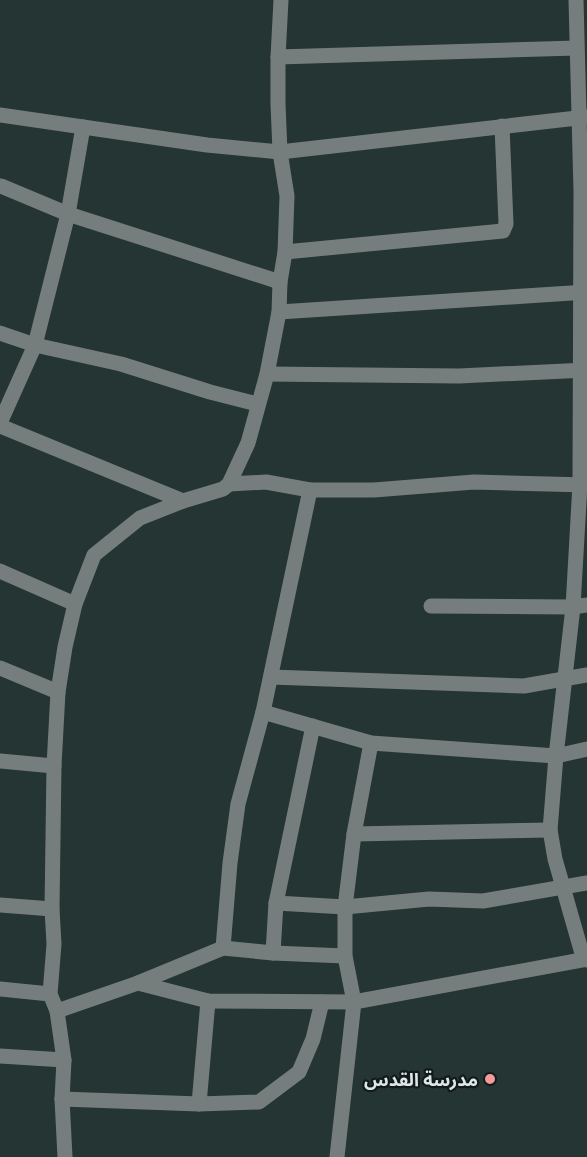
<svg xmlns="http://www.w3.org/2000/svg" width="587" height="1157" font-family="Roboto,'Noto Sans Arabic',sans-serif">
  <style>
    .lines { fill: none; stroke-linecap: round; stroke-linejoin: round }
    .minor { stroke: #767e7d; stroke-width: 15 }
    .poi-dot { fill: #f59b9d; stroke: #131b1a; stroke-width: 2 }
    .labels { text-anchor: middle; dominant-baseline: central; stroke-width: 4.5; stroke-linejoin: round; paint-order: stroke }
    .poi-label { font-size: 18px; font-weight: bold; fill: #dde7e7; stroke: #131b1a; text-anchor: end }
  </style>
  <rect width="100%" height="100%" fill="#243534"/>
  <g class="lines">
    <g class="minor">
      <polyline points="576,0 581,191 580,484 573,607 556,756 550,830 555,859 581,950 587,960"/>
      <polyline points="278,57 576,48"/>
      <polyline points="0,115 207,145 280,152 586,117"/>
      <polyline points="1,186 68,214 280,282"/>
      <polyline points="285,252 503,231 506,224 502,126"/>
      <polyline points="279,312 587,292"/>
      <polyline points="0,333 35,345 121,364 210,392 257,404"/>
      <polyline points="267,374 459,376 587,370"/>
      <polyline points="0,423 35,345 68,214 83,127"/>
      <polyline points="0,426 183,501"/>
      <polyline points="229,484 266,482 310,490 374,490 474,482 587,485"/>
      <polyline points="0,571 75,604"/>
      <polyline points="431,606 573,607 587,605"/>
      <polyline points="0,668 58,692"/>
      <polyline points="271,677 524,686 587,675"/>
      <polyline points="263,712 371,743 556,756 587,749"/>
      <polyline points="0,761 54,766"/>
      <polyline points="354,834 550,830"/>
      <polyline points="276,903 345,907 429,899 483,901 587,883"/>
      <polyline points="0,905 52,909"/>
      <polyline points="223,948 230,863 238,804 263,712 310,490"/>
      <polyline points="273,953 276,903 313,726"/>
      <polyline points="138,983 208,1001 354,1002 587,959"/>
      <polyline points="0,989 50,994"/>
      <polyline points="57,1011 138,983 223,948 273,953 345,956"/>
      <polyline points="0,1056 64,1060"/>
      <polyline points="62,1099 199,1104 259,1102 299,1072 313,1039 322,1002"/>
      <polyline points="199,1104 208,1001"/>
      <polyline points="65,1157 62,1099 64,1060 57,1011 50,994 54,944 52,909 54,766 58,692 65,647 75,604 94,555 140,518 183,501 223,489 229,484 248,443 267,374 279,312 280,282 285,252 287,196 280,152 278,104 278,57 281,0"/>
      <polyline points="337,1157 354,1002 345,956 345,907 354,834 371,743"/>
    </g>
  </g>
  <circle class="poi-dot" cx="490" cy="1079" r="6"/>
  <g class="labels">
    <g class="poi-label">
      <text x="478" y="1079">مدرسة القدس</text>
    </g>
  </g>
</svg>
